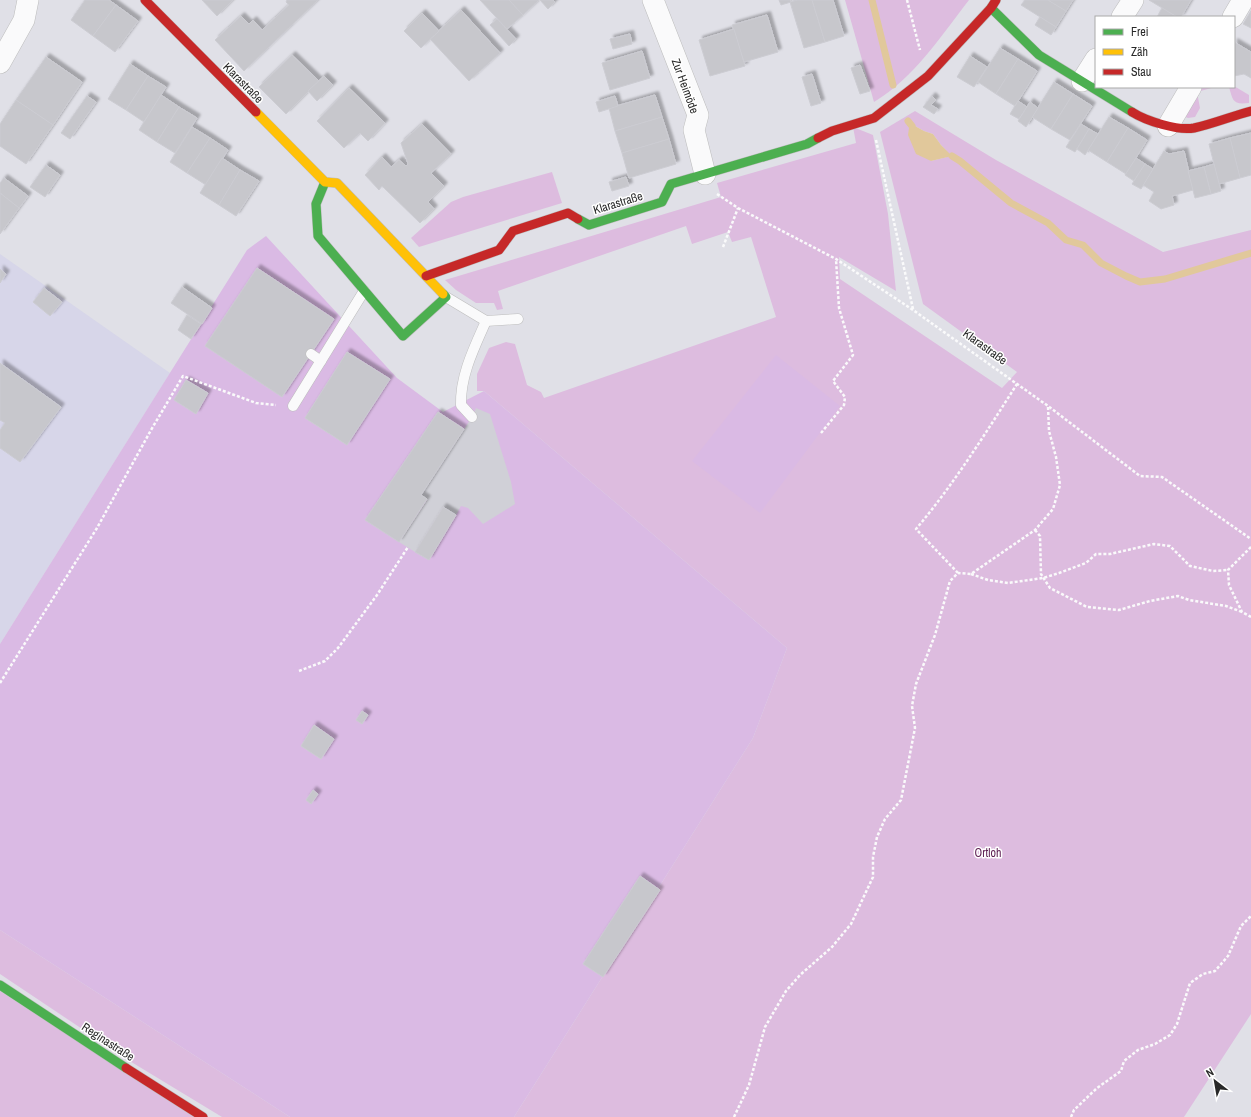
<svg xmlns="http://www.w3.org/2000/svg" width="1251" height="1117" font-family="'Archivo Narrow',sans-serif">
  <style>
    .education { fill: #d7d6e9 }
    .green { fill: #ddbcdf; fill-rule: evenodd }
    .pitch { fill: #dabae4 }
    .plaza { fill: #d0d0d7 }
    .water { fill: #e1c89b }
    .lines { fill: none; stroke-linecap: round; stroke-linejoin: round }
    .stream { stroke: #e1c89b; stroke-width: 7 }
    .building { fill: #c7c7cc; stroke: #ccccd2; filter: url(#shadow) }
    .lane-casing { stroke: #bdbdbd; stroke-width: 11 }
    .street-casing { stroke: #bdbdbd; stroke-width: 22 }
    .fast-casing { stroke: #bdbdbd; stroke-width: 10 }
    .slow-casing { stroke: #bdbdbd; stroke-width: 10 }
    .jam-casing { stroke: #bdbdbd; stroke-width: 10 }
    .path { stroke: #fafafb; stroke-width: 2.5; stroke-dasharray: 3 2; stroke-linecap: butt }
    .lane { stroke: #fafafb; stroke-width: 10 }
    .street { stroke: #fafafb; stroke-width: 21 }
    .fast { stroke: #4caf50; stroke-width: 9 }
    .slow { stroke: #ffc107; stroke-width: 9 }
    .jam { stroke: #c62828; stroke-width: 9 }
    .labels { text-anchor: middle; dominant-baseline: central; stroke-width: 3; stroke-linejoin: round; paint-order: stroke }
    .street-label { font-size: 12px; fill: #292929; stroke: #fff }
    .park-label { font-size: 12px; fill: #5f2154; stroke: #fff }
  </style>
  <defs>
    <filter id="shadow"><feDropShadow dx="3.5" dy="-3.5" stdDeviation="1" flood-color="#0004"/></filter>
  </defs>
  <rect width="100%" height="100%" fill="#e0e0e7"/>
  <polygon class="education" points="0,254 170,373 0,644"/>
  <g class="green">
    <path d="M 845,0 L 969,0 C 941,36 914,78 874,102 Z"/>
    <path d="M 1234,86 L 1249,95 L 1249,103 C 1233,105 1233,101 1229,87 L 1234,87 Z"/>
    <polygon points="1192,87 1215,87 1197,92 1200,108 1195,117 1188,118 1183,116"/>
    <path d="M 915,111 L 996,160 L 1163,252 L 1251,230 L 1251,1014 L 1184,1117 L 514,1117 L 753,738 L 787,648 L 484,391 L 477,391 L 477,374 L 489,348 L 506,342 L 515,344 L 527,385 L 541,392 L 544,398 L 776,317 L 751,237 L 732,242 L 728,232 L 692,244 L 686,226 L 498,291 L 503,309 L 497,310 L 494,303 L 476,303 L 456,290 L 445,280 L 721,197 L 717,183 L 856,143 L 853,127 L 873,135 L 888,214 L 896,291 L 839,257 L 840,279 L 1002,388 L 1017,372 L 923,304 L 880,132 ZM 915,126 L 924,131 L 933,134 L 941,145 L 951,156 L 931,161 Z"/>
    <polygon points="552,172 562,203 419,247 411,238 451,202 463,197"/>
    <polygon points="0,930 290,1117 222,1117 133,1063 0,974"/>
    <polygon points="0,991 194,1117 0,1117"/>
  </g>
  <g class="pitch">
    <polygon points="266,236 397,378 443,412 484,391 787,648 753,738 514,1117 290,1117 0,930 0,644 247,250"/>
    <polygon points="776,355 840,406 760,513 692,461"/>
  </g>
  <polygon class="plaza" points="476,408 490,414 511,482 515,504 483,524 468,508 461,506 456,515 443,507 415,552 399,542 427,500 421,495 472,417"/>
  <polygon class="water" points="912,126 915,126 924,131 933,134 941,145 952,156 931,161 916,154 908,135 909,128"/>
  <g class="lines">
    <g class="stream">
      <polyline points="872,0 893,85"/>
      <polyline points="908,121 912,126"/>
      <polyline points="952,156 960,161 1011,203 1048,223 1066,240 1083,245 1101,263 1126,276 1140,282 1165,279 1251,253"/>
    </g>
  </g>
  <g class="building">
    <polygon points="85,0 109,0 116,5 93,36 71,20"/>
    <polygon points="202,0 233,0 217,16"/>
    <polygon points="287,0 318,0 244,71 215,40 241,16 249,24 253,20 262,30 289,5 286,2"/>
    <polygon points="480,0 509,0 523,15 507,29"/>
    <polygon points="509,0 539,0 523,15"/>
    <polygon points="540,0 553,0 555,2 548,9"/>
    <polygon points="779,0 790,0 791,2 781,5"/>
    <polygon points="798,0 812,0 825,42 804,48 790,2"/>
    <polygon points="812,0 833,0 844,36 825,42"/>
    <polygon points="1025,0 1048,0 1066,11 1056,27 1021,5"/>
    <polygon points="1048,0 1073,0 1066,11"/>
    <polygon points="1149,0 1191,0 1181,17 1177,17"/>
    <polygon points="116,5 138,21 115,52 93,36"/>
    <polygon points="1162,8 1177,17 1157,17"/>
    <polygon points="461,10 500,53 469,81 430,39"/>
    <polygon points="1251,11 1251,28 1243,24"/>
    <polygon points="422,13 439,31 421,48 404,31"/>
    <polygon points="767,15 778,52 744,62 732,25"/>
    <polygon points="1040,17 1056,27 1051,35 1035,25"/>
    <polygon points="497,19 516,39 509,46 490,25"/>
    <polygon points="734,29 745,66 710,76 699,40"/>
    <polygon points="630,34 632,44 613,49 610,39"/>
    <polygon points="1234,42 1251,52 1251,78 1244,74 1234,76"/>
    <polygon points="1000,48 1018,59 996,94 978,82"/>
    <polygon points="642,51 650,78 610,90 602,63"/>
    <polygon points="292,55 319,81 286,114 259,87"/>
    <polygon points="970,56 987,67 974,87 957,77"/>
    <polygon points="46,57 82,82 53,125 16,100"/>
    <polygon points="1018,59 1037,71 1015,106 996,94"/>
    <polygon points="130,64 148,76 126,110 108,99"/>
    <polygon points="860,65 870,91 860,94 851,68"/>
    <polygon points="812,74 821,103 811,106 802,77"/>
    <polygon points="148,76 166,87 144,122 126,110"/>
    <polygon points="324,76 333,85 317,101 308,91"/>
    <polygon points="1054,82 1073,94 1051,129 1032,117"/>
    <polygon points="349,88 385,123 368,141 360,133 344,148 317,121"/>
    <polygon points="1073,94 1092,106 1070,140 1051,129"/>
    <polygon points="161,95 179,107 157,142 139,130"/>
    <polygon points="655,95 662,117 615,131 609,108"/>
    <polygon points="87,96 96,102 70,139 61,133"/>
    <polygon points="615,96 618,106 599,112 596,102"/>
    <polygon points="932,96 936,100 931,105 938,109 934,114 923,107"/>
    <polygon points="16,100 53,125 26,164 0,146 0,124"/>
    <polygon points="1018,101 1027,107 1019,119 1010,114"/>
    <polygon points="1030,102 1038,108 1026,127 1018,121"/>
    <polygon points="179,107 197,118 175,153 157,142"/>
    <polygon points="662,117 669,139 622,153 615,131"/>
    <polygon points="1109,117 1128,128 1107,162 1088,150"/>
    <polygon points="422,124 451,154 431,173 444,186 428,202 434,209 420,223 382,186 379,190 365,175 382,157 391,167 399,160 406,166 408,164 401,143"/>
    <polygon points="1081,124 1089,129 1075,152 1066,147"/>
    <polygon points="192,127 210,138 187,173 170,162"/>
    <polygon points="1128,128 1147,140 1126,174 1107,162"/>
    <polygon points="1089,129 1098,134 1085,155 1077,149"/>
    <polygon points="1251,133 1251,175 1240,178 1230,138"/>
    <polygon points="210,138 228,150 206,185 187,173"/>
    <polygon points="1230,138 1240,178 1219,184 1209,144"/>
    <polygon points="669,139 676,164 629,178 622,153"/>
    <polygon points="1164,151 1169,154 1184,151 1193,190 1172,196 1174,205 1161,209 1149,201 1154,192 1143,185"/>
    <polygon points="222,158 240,170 219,205 200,193"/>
    <polygon points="1136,158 1145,164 1134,181 1125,175"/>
    <polygon points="1145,164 1153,169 1141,189 1132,184"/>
    <polygon points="1214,164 1221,191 1211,194 1204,167"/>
    <polygon points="46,165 60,175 45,197 30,187"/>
    <polygon points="1204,167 1211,194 1195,198 1188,171"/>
    <polygon points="240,170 259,181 236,216 219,205"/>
    <polygon points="626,177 629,186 612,191 609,182"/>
    <polygon points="4,178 28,196 19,208 0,193 0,183"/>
    <polygon points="0,193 19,208 0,234"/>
    <polygon points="257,268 334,319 282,397 205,346"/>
    <polygon points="0,269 6,274 0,283"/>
    <polygon points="182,287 212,308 202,324 171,303"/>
    <polygon points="44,288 62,302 50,316 33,302"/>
    <polygon points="187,315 201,324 191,339 178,330"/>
    <polygon points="347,352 390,379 347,445 305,418"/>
    <polygon points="0,363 61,407 20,462 0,448 0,430 5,423 0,420"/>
    <polygon points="186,380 208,393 196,414 174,400"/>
    <polygon points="438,412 464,429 421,495 427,499 399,542 365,520"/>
    <polygon points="443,507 456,515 429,560 415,552"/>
    <polygon points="362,711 368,715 362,724 356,720"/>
    <polygon points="314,725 334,739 321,759 301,746"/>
    <polygon points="313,790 318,794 311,804 306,800"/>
    <polygon points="640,876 660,890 603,977 583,964"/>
  </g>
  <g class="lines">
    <defs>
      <g id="lane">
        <polyline points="446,297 486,321 518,319"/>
        <polyline points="311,354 321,361"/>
        <polyline points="293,406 364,291"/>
        <path d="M 472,417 L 461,405 C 460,376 474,348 486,321"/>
      </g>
      <g id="street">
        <polyline points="653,0 698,115 694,130 705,174"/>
        <polyline points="1122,17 1133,0"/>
        <polyline points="1233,17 1243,0"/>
        <polyline points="0,63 24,20 28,0"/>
        <polyline points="1082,81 1096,59"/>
        <polyline points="1168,126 1191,87"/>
      </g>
      <g id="fast">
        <polyline points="991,8 1039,55 1132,112"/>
        <polyline points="325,182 316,204 318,236 403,336 446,297 443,294"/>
        <polyline points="578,219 589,225 662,202 671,184 807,144 818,138"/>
        <polyline points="0,985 126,1068"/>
      </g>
      <polyline id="slow" points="256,112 325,182 337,183 443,294"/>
      <g id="jam">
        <polyline points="145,0 256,112"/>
        <path d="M 1132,112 C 1146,121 1178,131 1194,128 C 1213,124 1232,116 1251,111"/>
        <polyline points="818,138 832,131 874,118 928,76 991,8 996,0"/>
        <polyline points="426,276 499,250 513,231 568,213 578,219"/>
        <polyline points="126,1068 203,1117"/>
      </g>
    </defs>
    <use href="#lane" class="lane-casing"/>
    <use href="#street" class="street-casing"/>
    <use href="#fast" class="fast-casing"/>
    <use href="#slow" class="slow-casing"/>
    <use href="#jam" class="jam-casing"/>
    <g class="path">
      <polyline points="907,0 920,50"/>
      <polyline points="876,140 913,309"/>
      <polyline points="717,194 738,208 836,259 913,310 1048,406 1140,476 1162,477 1251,539"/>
      <polyline points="723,247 738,208"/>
      <polyline points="821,433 844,405 845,397 833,381 853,355 839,308 836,259"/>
      <polyline points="1035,530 1040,536 1041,574 1050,588 1087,607 1119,610 1150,601 1178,596 1189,600 1226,606 1242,612"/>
      <polyline points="1251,547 1228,570 1229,585 1242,612 1251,617"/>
      <path d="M 958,573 L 916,529 C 954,484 985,434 1017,384"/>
      <polyline points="971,574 988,580 1008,583 1043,578 1059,573 1086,563 1096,554 1110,554 1154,544 1170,546 1190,566 1213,571 1228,570"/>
      <polyline points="299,671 325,661 338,648 377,595 408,547"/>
      <polyline points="0,683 97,528 151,430 183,376 256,403 276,405"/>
      <polyline points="734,1117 749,1085 765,1027 786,991 800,975 832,947 851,924 873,877 873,857 877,837 885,819 901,800 915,728 912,706 916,684 935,635 950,581 958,573 971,574 1035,530 1053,509 1060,485 1056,457 1049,431 1048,406"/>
      <polyline points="1071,1117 1074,1110 1097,1088 1121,1071 1124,1061 1138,1050 1155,1044 1170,1035 1177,1024 1190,983 1203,974 1215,971 1228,956 1241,926 1251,916"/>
    </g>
    <use href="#lane" class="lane"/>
    <use href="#street" class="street"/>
    <use href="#fast" class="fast"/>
    <use href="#slow" class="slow"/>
    <use href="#jam" class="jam"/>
  </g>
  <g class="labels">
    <g class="street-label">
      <text transform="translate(243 83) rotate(45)">Klarastraße</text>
      <text transform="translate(685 86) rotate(70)">Zur Heimöde</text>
      <text transform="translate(618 203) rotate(-17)">Klarastraße</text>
      <text transform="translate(985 347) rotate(36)">Klarastraße</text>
      <text transform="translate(108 1042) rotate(33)">Reginastraße</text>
    </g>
    <g class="park-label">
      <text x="988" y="853">Ortloh</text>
    </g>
  </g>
  <rect x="1095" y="16" width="140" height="72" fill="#ffffff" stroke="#a9a9a9"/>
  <rect x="1103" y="29" width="20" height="6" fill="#4caf50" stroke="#a9a9a9"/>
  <text x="1131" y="36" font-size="12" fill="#292929">Frei</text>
  <rect x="1103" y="49" width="20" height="6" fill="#ffc107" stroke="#a9a9a9"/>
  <text x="1131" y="56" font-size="12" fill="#292929">Zäh</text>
  <rect x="1103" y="69" width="20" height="6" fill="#c62828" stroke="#a9a9a9"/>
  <text x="1131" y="76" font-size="12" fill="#292929">Stau</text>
  <g transform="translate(1215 1081) rotate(329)" stroke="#ffffff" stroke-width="3" paint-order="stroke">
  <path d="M0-3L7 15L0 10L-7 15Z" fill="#292929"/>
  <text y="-6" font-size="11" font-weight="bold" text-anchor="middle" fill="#292929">N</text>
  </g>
</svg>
